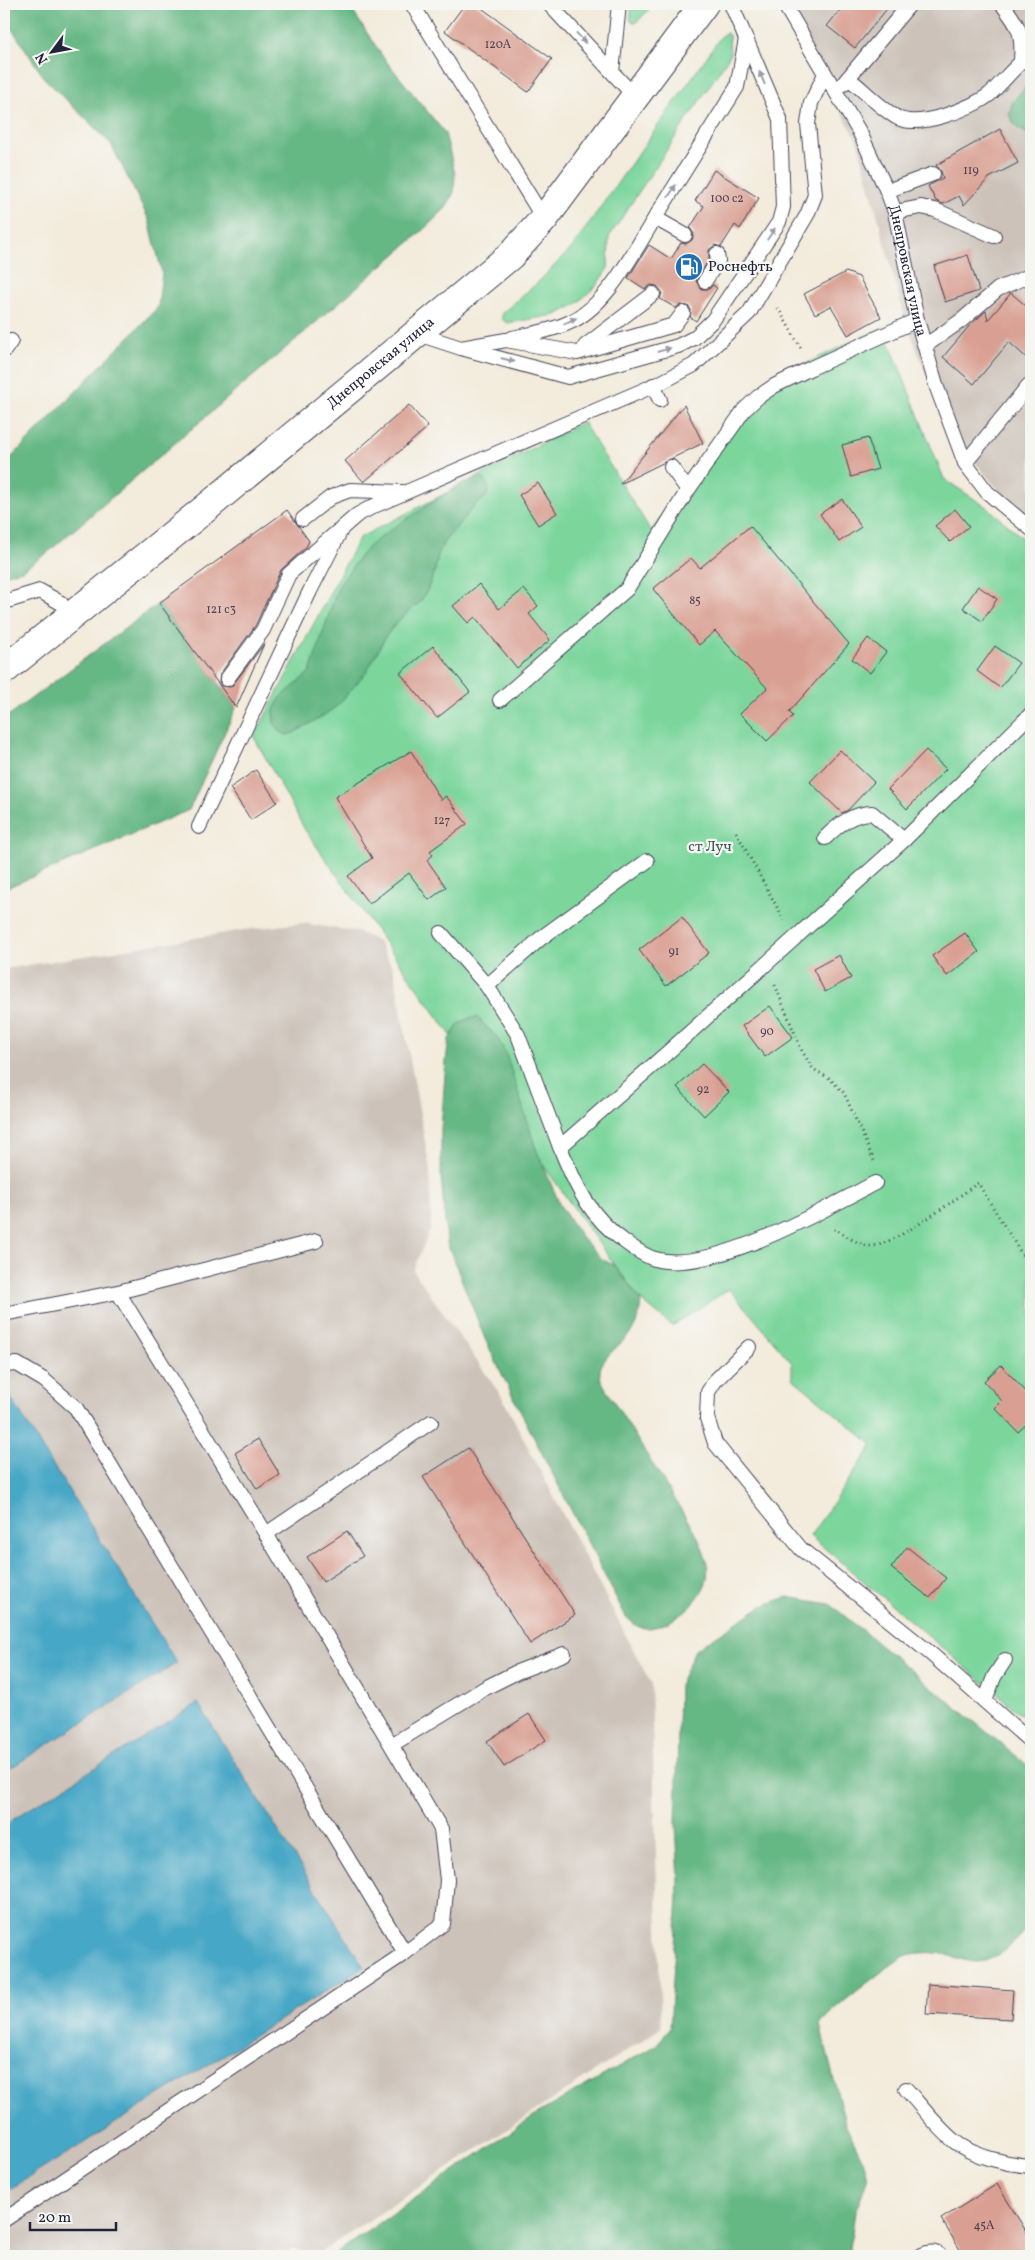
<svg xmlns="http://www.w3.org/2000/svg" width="1035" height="2260" font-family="Vollkorn,serif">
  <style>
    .industrial { fill: #ccc2b9 }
    .green { fill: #7cd69c; stroke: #4f7c6c }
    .forest { fill: #65b784; stroke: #446c60 }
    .water { fill: #47a7c6; stroke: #346480 }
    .building { fill: #d99f92 }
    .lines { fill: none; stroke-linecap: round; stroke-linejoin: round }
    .lane-casing { stroke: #414053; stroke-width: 16 }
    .primary-casing { stroke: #414053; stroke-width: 30 }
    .path { stroke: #414053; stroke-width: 3; stroke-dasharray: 1 4; stroke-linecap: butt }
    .lane { stroke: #fff; stroke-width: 14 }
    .primary { stroke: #fff; stroke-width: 28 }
    .oneway { fill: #9c9ca7 }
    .labels { text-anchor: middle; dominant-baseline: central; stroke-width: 4.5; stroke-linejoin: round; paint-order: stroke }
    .number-label { font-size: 12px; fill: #504151 }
    .poi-label { font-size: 15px; fill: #22223b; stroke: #f6f6f2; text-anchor: start }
    .street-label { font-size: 15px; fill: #22223b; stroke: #f6f6f2 }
    .park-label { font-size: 15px; fill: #3d5858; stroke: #f6f6f2 }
  </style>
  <rect width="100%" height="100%" fill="#f6f6f2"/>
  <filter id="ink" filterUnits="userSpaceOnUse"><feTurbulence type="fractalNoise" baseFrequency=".02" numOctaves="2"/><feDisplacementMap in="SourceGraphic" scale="10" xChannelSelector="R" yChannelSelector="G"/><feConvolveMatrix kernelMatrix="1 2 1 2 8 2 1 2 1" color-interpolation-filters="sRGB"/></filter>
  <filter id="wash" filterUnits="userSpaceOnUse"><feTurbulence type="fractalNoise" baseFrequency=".0096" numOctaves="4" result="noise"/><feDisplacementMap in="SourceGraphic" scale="20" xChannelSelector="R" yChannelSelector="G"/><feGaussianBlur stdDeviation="1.12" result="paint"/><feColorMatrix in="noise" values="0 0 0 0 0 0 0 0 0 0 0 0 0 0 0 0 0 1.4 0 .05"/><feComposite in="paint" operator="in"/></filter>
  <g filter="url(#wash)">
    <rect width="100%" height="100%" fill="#f3ebdb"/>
    <g class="industrial">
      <polygon points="779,4 1031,4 1031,520 1009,502 973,460 943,416 905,319 857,139"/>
      <polygon points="302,923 358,932 378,941 394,971 430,1169 431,1228 413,1270 502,1397 651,1684 661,2028 315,2256 308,2256 294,2248 281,2256 4,2256 4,969 244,930"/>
    </g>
    <g class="green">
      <polygon points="632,4 654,4 636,23 630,20"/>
      <polygon points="726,33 729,35 730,55 609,237 608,268 596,286 575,305 556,315 507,323 502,319 502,313 535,285 571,249 722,35"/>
      <polygon points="883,327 944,479 988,508 1031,545 1031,1723 810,1536 873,1445 792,1378 792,1363 729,1289 672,1326 641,1300 615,1266 305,830 254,737 359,538 583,422 651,531 739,407 769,381"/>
    </g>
    <g class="forest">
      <polygon points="4,4 348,4 383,57 445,133 455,174 454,192 446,208 420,233 47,553 22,570 4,575 4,465 158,307 162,273 149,220 111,144 45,79 4,17"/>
      <polygon points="1031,80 1031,136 1016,127 1009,115 1012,103"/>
      <polygon points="482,477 486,481 489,489 486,497 474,506 444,542 438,555 435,570 427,591 420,602 397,622 386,636 367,671 338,705 326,714 294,733 286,735 281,732 274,723 273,713 275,707 280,698 310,672 338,587 358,559 370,545 393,528 459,485"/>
      <polygon points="159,603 236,708 189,810 4,889 4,719"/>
      <path d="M 477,1017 L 496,1036 L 505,1051 L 536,1149 L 561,1207 L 582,1238 L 602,1259 L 615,1266 L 641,1300 C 640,1311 639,1321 632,1331 C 624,1343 598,1359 600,1374 C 600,1379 604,1385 606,1389 L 698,1537 C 703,1550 710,1565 707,1579 C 702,1603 664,1634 639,1627 C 634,1625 630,1620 626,1617 L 511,1393 L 485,1339 L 447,1243 L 441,1177 L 441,1129 L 446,1061 L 449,1039 L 459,1024 L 469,1018 Z"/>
      <path d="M 787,1597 L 830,1604 L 1031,1768 L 1031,1925 C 1020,1937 1006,1952 990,1959 C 972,1968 953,1954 935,1953 C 928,1952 912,1953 905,1956 C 893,1962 824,2015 820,2025 L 845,2123 L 863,2160 L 868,2177 L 855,2212 L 849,2256 L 332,2256 L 535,2115 L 656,2045 L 670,2029 L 679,1879 L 676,1826 L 679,1685 L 695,1650 L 762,1606 Z"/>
    </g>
    <g class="water">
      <polygon points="4,1387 177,1663 4,1772"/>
      <polygon points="198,1703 364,1967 4,2193 4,1825"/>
    </g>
    <g id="blocks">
      <g class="building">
        <polygon points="465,4 476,4 552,59 528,92 445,31"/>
        <polygon points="845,4 891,4 855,48 827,26"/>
        <polygon points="1000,129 1018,163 989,178 964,205 959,196 943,204 936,201 928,186 943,178 941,171 936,165"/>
        <polygon points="714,170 759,198 740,229 735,225 721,247 715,245 709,250 709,259 696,281 701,289 709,289 713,285 717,288 696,321 690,317 691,310 688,306 680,305 676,308 660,299 662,292 657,286 651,285 645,289 628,278 649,245 671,259 681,243 686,244 692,240 694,234 690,228 704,206 695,201"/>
        <polygon points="968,255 979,291 945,302 934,266"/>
        <polygon points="846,272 859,277 881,317 848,335 831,306 815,314 804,294"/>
        <polygon points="1011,293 1031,310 1031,362 1009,342 974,384 943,357 971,324 986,311 988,320"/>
        <polygon points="409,405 428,427 364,482 345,461"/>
        <polygon points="684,405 703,443 620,484"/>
        <polygon points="868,438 878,469 851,477 842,445"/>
        <polygon points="538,483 557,513 538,525 519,495"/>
        <polygon points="842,499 861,527 839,542 820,514"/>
        <polygon points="955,509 969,526 950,542 935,526"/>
        <polygon points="287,510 309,541 306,547 281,570 255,626 220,674 219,682 221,686 231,687 264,644 236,708 159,603"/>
        <polygon points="750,526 849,644 789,712 793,716 767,741 740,714 767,688 715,631 699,645 653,589 691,558 700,568"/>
        <polygon points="479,584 499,609 524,589 538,606 529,614 550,640 517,668 475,617 468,623 453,606"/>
        <polygon points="978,586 997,599 982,621 963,608"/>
        <polygon points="868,638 886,652 870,673 852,659"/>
        <polygon points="433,646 470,692 437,718 400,673"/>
        <polygon points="995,646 1019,663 1000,688 977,671"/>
        <polygon points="840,750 874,782 848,810 842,813 810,782"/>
        <polygon points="926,750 946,769 907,809 888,789"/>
        <polygon points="411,751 441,800 446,796 467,824 430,851 433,855 427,860 446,887 429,900 409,873 369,904 348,876 372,858 335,797"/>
        <polygon points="256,770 277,802 251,820 230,788"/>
        <polygon points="682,917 709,953 666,986 639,950"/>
        <polygon points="965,933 979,952 947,976 932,956"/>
        <polygon points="839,955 851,978 825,992 813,969"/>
        <polygon points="770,1006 793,1037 765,1057 742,1026"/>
        <polygon points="702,1064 729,1092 704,1116 677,1087"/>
        <polygon points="1001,1365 1031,1397 1031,1420 1018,1432 995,1408 1002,1401 984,1381"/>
        <polygon points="258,1439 280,1475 257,1489 235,1453"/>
        <polygon points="468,1448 575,1615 530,1644 423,1477"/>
        <polygon points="347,1531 363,1556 323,1582 307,1557"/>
        <polygon points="907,1547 946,1578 930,1598 891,1568"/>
        <polygon points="529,1714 546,1740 504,1767 487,1741"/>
        <polygon points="928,1984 1013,1990 1011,2019 926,2014"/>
        <polygon points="997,2184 1031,2239 1031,2256 964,2256 941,2219"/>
      </g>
    </g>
  </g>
  <g filter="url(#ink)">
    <use href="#blocks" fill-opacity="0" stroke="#414053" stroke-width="1"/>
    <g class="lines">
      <defs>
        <g id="lane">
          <polyline points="412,4 537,208"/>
          <polyline points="549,4 612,72"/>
          <polyline points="619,4 612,72 626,87"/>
          <path id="s1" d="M 784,4 L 860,133 L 887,191 L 895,212 L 917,320 L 937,388 L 965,463 L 987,492 L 1031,529"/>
          <path d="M 1002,4 C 1019,26 1023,32 1021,60"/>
          <path d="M 848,78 C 864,90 879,107 896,117 C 917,130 973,108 990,94 C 1004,81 1015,65 1031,54"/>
          <polyline points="843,84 910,4"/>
          <polyline points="887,191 933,174"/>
          <polyline points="895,212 921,207 935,210 994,236"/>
          <polyline points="685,235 655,218 737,87 746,39 731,4"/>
          <polyline points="705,281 718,261 717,254"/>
          <polyline points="418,334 461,348 506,340 577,353 674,325 683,313"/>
          <path d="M 512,338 C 530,334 551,331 568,323 C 607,307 633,252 655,218"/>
          <polyline points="585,346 653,294"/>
          <polyline points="925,346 962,320 998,289 1024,278"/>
          <polyline points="461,348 568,377 678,346 694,338 713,320 779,222 783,207 780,119 746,39"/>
          <polyline points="4,351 11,341"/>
          <polyline points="653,385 660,400"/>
          <polyline points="965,463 1029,385"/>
          <polyline points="671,467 688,490"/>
          <polyline points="303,519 331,497 350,490 402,492"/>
          <polyline points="4,602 40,591 61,603"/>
          <polyline points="227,679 263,630 289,574 337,532"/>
          <polyline points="500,700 627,589 688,490 744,410 758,397 774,386 811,368 917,320"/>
          <polyline points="199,827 310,591 342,528 357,515 374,506 660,383 694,365 749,313 807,215 815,195 808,124 811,103 825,74"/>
          <path d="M 825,838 C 838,825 853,813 872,813 L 904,840"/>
          <polyline points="441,933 487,986 518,1035 560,1147"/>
          <polyline points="487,986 541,938 647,861"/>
          <path d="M 875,1183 C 825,1209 711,1275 655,1259 C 644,1256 635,1249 625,1242 C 590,1217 576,1187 560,1147 L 667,1053 L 904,840 L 1031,714"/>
          <polyline points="118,1292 316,1241"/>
          <polyline points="4,1314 118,1292 266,1534 441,1829 447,1880 443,1924 405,1953 4,2220"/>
          <polyline points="749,1347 715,1381 708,1392 707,1418 715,1443 801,1549 930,1653 1031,1742"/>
          <polyline points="4,1365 17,1364 44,1380 76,1408 405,1953"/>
          <polyline points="266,1534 431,1422"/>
          <polyline points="985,1701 994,1677 1005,1660"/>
          <polyline points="393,1744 485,1688 517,1672 564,1654"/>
          <path d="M 906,2089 C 921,2106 936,2126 954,2141 C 973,2157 1007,2164 1031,2166"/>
          <path d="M 922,2255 C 928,2252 935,2251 940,2256"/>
        </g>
        <g id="primary">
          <path id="s2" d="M 4,670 L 206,508 L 510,256 L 544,219 L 704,4"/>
        </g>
      </defs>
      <use href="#lane" class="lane-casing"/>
      <use href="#primary" class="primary-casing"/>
      <g class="path">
        <polyline points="778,308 802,350"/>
        <polyline points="736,832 784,920"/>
        <polyline points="775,985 802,1051 813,1069 829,1078 844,1093 874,1161"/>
        <path d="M 834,1229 C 844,1234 858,1245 869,1246 C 890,1249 958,1197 978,1183 L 1031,1269"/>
      </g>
      <use href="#lane" class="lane"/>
      <use href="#primary" class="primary"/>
    </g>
    <defs><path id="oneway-solid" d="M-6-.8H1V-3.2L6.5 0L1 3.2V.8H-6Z" transform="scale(1.25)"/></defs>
    <g class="oneway">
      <use href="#oneway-solid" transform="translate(581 38) rotate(48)"/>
      <use href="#oneway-solid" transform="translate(762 78) rotate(-113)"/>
      <use href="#oneway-solid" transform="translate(672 191) rotate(-58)"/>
      <use href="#oneway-solid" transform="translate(771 234) rotate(-56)"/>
      <use href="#oneway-solid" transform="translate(570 321) rotate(-25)"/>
      <use href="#oneway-solid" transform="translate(664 350) rotate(-16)"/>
      <use href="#oneway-solid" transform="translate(508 360) rotate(15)"/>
    </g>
  </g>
  <defs>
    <symbol id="fuel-disc" viewBox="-11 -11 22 22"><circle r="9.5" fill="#1f6fb2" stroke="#f6f6f2"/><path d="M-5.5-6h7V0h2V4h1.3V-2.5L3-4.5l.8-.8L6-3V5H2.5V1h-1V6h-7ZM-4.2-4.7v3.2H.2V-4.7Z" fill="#fff"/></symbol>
  </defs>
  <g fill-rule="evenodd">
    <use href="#fuel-disc" x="673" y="251" width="32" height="32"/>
  </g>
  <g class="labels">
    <g class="number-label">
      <text x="498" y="45">120А</text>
      <text x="971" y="171">119</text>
      <text x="727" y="199">100 с2</text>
      <text x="695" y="601">85</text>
      <text x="221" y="610">121 с3</text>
      <text x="442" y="821">127</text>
      <text x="674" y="952">91</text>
      <text x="767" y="1032">90</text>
      <text x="703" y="1090">92</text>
      <text x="984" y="2226">45А</text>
    </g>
    <g class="poi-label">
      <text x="708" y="267">Роснефть</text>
    </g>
    <g class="street-label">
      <text stroke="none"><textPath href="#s1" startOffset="296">Днепровская улица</textPath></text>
      <text stroke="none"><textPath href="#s2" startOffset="486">Днепровская улица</textPath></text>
    </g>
    <g class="park-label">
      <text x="710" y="847">ст Луч</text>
    </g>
  </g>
  <rect width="1035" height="2260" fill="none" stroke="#f6f6f2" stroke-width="20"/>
  <g transform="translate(52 52) rotate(238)" stroke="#f6f6f2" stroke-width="4" paint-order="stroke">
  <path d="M0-4L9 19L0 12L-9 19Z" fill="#22223b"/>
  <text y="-8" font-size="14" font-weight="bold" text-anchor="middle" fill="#22223b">N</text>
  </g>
  <path d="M30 2222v8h86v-8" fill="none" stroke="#22223b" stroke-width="2.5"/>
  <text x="38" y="2222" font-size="15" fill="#22223b" stroke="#f6f6f2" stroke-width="4" paint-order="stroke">20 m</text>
</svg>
